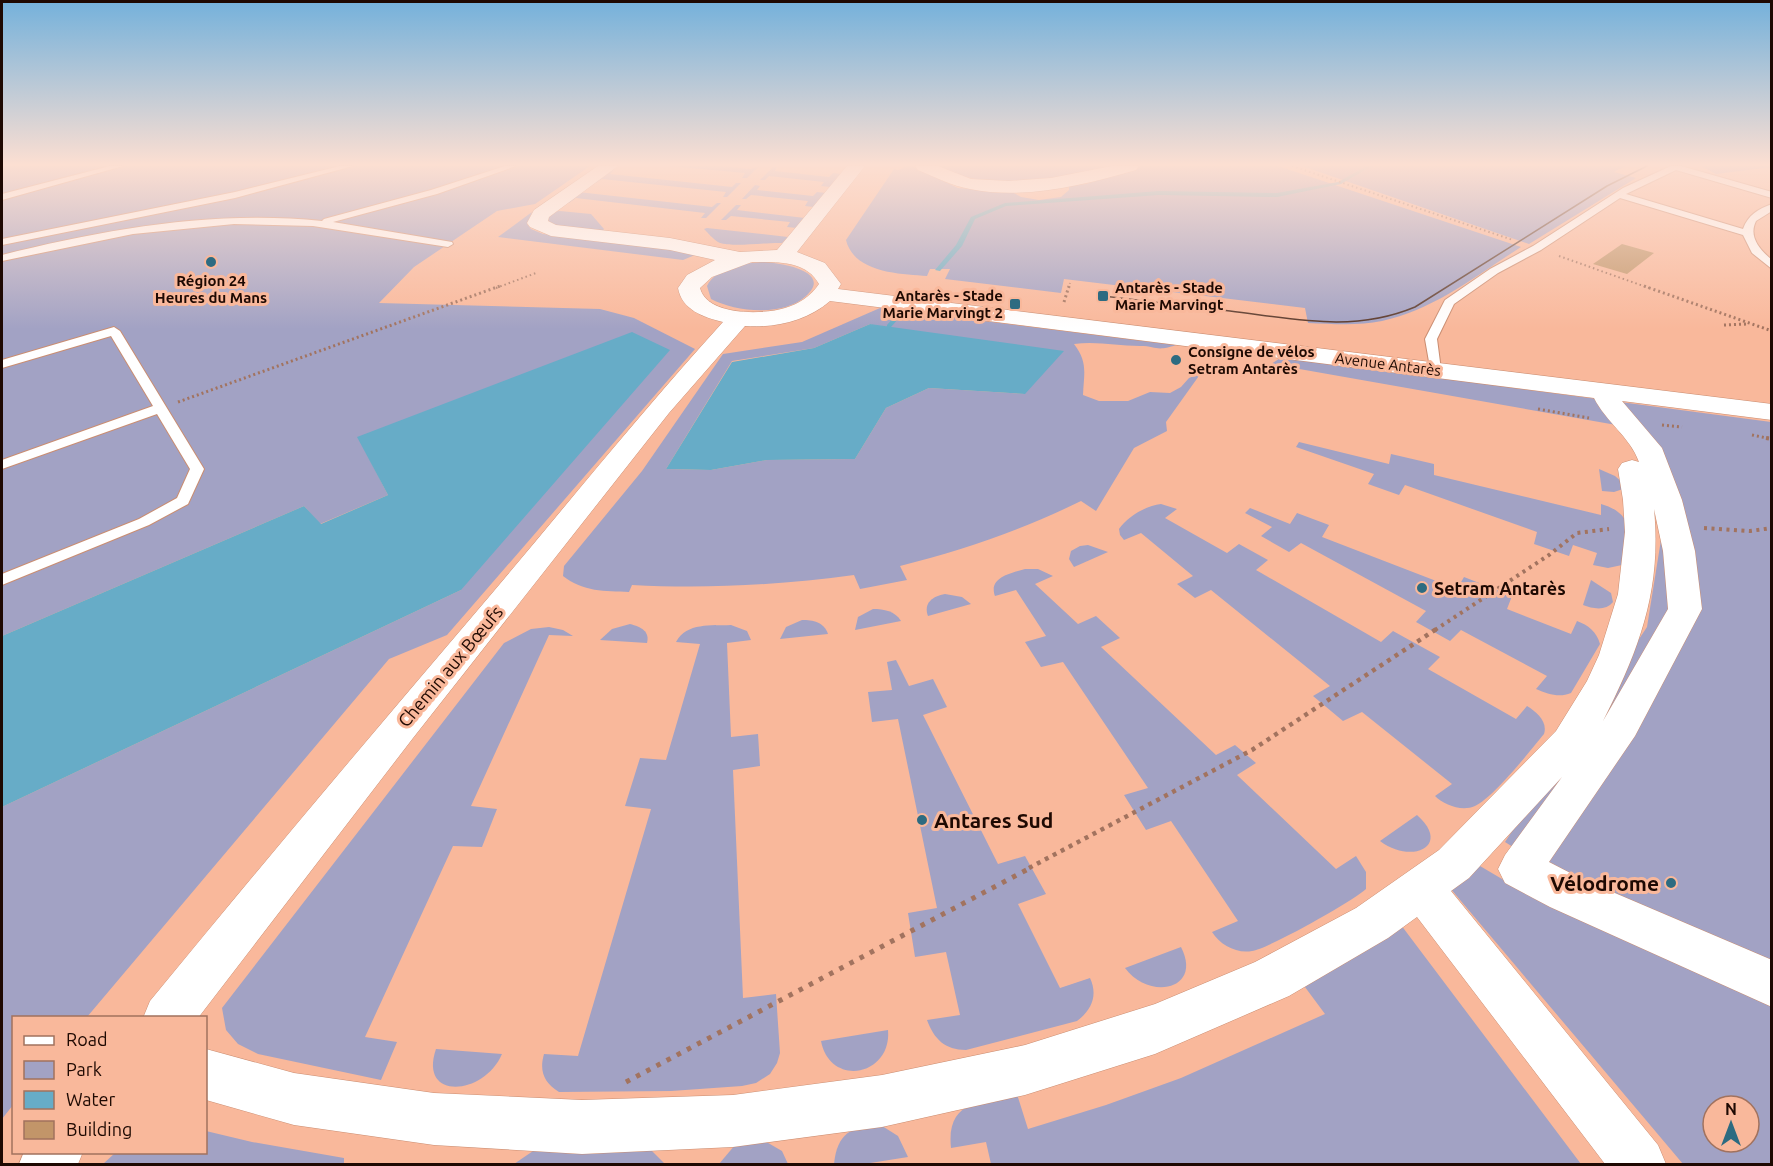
<svg xmlns="http://www.w3.org/2000/svg" width="1773" height="1166" font-family="Ubuntu,sans-serif">
  <style>
    .green { fill: #a2a2c4; fill-rule: evenodd }
    .water { fill: #67acc7 }
    .lines { fill: none; stroke-linecap: round; stroke-linejoin: round }
    .stream { fill: #67acc7; fill-rule: evenodd }
    .building { fill: #c29569 }
    .service-casing { stroke: #ca8d71; stroke-width: 2 }
    .minor-casing { stroke: #ca8d71; stroke-width: 1 }
    .path-far4 { stroke: #a2735f; stroke-width: 2; stroke-dasharray: 1.5 3; stroke-linecap: butt }
    .path-far3 { stroke: #a2735f; stroke-width: 3; stroke-dasharray: 2 3; stroke-linecap: butt }
    .path-far2 { stroke: #a2735f; stroke-width: 4; stroke-dasharray: 3 4.5; stroke-linecap: butt }
    .path-far1 { stroke: #a2735f; stroke-width: 4.5; stroke-dasharray: 4 5; stroke-linecap: butt }
    .path { stroke: #a2735f; stroke-width: 5; stroke-dasharray: 4.5 7; stroke-linecap: butt }
    .service { fill: #fff; fill-rule: evenodd }
    .minor { fill: #fff; fill-rule: evenodd }
    .tram { stroke: #5b3a2c; stroke-width: 1.5 }
    .poi-dot { fill: #2d6b81; stroke: #f9b89b; stroke-width: 2 }
    .labels { text-anchor: middle; dominant-baseline: central; stroke-width: 6; stroke-linejoin: round; paint-order: stroke }
    .far-poi-label { font-size: 15px; font-weight: bold; fill: #1e0902; stroke: #f9b89b; text-anchor: start }
    .far-street-label { font-size: 15px; fill: #1e0902; stroke: #f9b89b }
    .poi-label { font-size: 18px; font-weight: bold; fill: #1e0902; stroke: #f9b89b; text-anchor: start }
    .street-label { font-size: 18px; fill: #1e0902; stroke: #f9b89b }
    .near-poi-label { font-size: 21px; font-weight: bold; fill: #1e0902; stroke: #f9b89b; text-anchor: start }
  </style>
  <rect width="100%" height="100%" fill="#f9b89b"/>
  <g class="green">
    <polygon points="2,166 590,166 535,204 497,211 414,267 379,303 600,309 634,318 695,349 447,635 389,659 87,1017 14,1018 13,1105 2,1119 2,807 461,590 358,437 388,495 320,524 304,506 2,636"/>
    <polygon points="669,166 721,166 751,169 759,166 747,178 742,178 745,173"/>
    <path d="M 906,166 L 911,166 L 958,188 L 1012,192 L 1021,197 L 1039,200 L 1061,197 L 1069,190 L 1069,186 L 1086,184 L 1142,166 L 1278,166 L 1521,247 C 1477,275 1434,310 1382,321 C 1358,326 1333,324 1308,323 L 1305,308 L 1064,279 L 1061,293 L 945,279 L 950,269 L 930,269 L 927,276 C 900,274 854,273 846,240 L 894,169 L 899,170 Z"/>
    <path d="M 934,166 L 1100,166 L 1106,168 C 1045,179 992,193 934,166 Z"/>
    <polygon points="1302,166 1625,166 1614,172 1636,178 1529,244"/>
    <polygon points="1701,166 1771,166 1772,167 1716,174"/>
    <polygon points="773,167 777,167 775,171 829,177 833,173 841,174 830,187 821,186 824,182 769,176 765,180 760,180"/>
    <polygon points="610,170 614,170 610,174 732,187 736,183 741,183 727,197 723,197 726,192 602,179 596,183 592,183"/>
    <polygon points="755,185 760,186 757,190 813,196 817,192 826,193 814,207 805,206 808,201 751,195 746,199 742,199"/>
    <polygon points="578,192 712,207 717,203 721,203 706,218 701,218 705,213 576,198 569,203 565,202"/>
    <polygon points="736,205 741,205 737,210 805,218 797,228 787,227 790,222 731,216 726,220 721,220"/>
    <polygon points="560,211 591,214 604,229 601,233 547,224 546,217 551,212"/>
    <polygon points="532,212 527,224 531,229 543,234 687,250 695,255 683,260 498,237"/>
    <path d="M 707,228 L 788,237 L 782,243 C 767,242 728,248 718,242 C 713,239 708,233 704,229 Z"/>
    <path d="M 761,262 C 775,262 835,270 806,296 C 783,317 736,312 711,299 L 707,286 C 717,267 741,264 761,262 Z"/>
    <path d="M 880,308 L 1176,345 C 1156,352 1157,346 1140,346 C 1117,346 1097,341 1074,344 C 1088,362 1084,373 1083,395 L 1099,401 L 1128,401 L 1150,392 L 1170,393 L 1181,387 L 1189,378 L 1201,373 L 1166,422 L 1167,431 L 1134,448 L 1096,511 L 1081,501 C 1022,530 963,550 900,566 L 907,580 L 860,589 L 854,575 C 780,585 707,589 632,585 L 629,592 C 605,591 583,592 563,576 L 564,566 L 642,471 L 723,354 L 802,342 ZM 870,324 L 1025,394 L 929,388 L 886,408 L 855,459 L 767,460 L 711,470 L 666,469 L 732,361 L 814,348 Z"/>
    <path d="M 1282,357 L 1771,422 L 1771,1164 L 1683,1164 L 1450,888 L 1480,866 L 1519,889 L 1538,863 L 1505,842 L 1647,627 L 1664,521 L 1646,455 L 1622,426 L 1271,364 ZM 1713,1106 L 1749,1106 L 1749,1142 L 1713,1142 Z"/>
    <path d="M 1299,442 L 1389,464 L 1391,454 L 1434,464 L 1434,475 L 1601,515 L 1601,504 C 1611,507 1620,511 1626,521 L 1622,565 L 1608,568 L 1593,565 L 1597,553 L 1573,545 L 1569,556 L 1534,544 L 1537,532 L 1405,485 L 1399,495 L 1368,484 L 1374,474 L 1296,447 Z"/>
    <polygon points="1599,469 1615,476 1623,483 1623,489 1614,492 1602,491"/>
    <path d="M 1161,504 L 1177,509 L 1165,518 L 1227,553 L 1239,544 L 1268,560 L 1256,570 L 1381,642 L 1393,631 L 1440,657 L 1428,669 L 1516,719 L 1527,706 C 1537,712 1548,722 1544,734 C 1529,752 1494,797 1475,806 C 1462,812 1444,805 1435,796 L 1452,784 L 1362,712 L 1343,721 L 1313,696 L 1330,686 L 1211,590 L 1195,598 L 1177,584 L 1193,576 L 1141,533 L 1124,540 L 1120,535 L 1119,529 C 1127,517 1147,505 1161,504 Z"/>
    <path d="M 1250,508 L 1290,524 L 1297,513 L 1329,525 L 1322,537 L 1457,589 L 1464,577 L 1512,596 L 1507,609 L 1571,634 L 1577,621 C 1588,625 1597,632 1600,644 L 1571,693 C 1559,698 1548,694 1536,689 L 1547,676 L 1461,630 L 1450,641 L 1416,622 L 1426,611 L 1301,543 L 1289,552 L 1261,536 L 1272,527 L 1245,513 Z"/>
    <polygon points="1088,545 1108,552 1074,567 1069,559 1071,551 1080,546"/>
    <path d="M 1025,569 L 1038,569 L 1053,576 L 1035,584 L 1078,624 L 1096,616 L 1120,638 L 1101,647 L 1216,755 L 1235,745 L 1256,763 L 1237,775 L 1336,869 L 1356,856 L 1366,872 L 1366,889 C 1353,901 1268,949 1252,951 C 1237,954 1220,945 1212,932 L 1238,921 L 1171,821 L 1146,830 L 1124,795 L 1148,788 L 1063,662 L 1041,667 L 1025,642 L 1046,636 L 1016,590 L 995,596 C 988,577 1012,573 1025,569 Z"/>
    <path d="M 1591,580 L 1611,593 L 1613,602 C 1606,611 1593,609 1583,605 Z"/>
    <path d="M 945,594 L 962,597 L 971,604 L 928,616 C 923,603 933,596 945,594 Z"/>
    <path d="M 873,609 C 884,609 895,611 901,621 L 855,630 L 858,617 Z"/>
    <path d="M 802,620 C 813,620 824,622 828,634 L 780,639 L 786,627 Z"/>
    <path d="M 630,624 C 641,627 650,631 647,643 L 600,640 L 612,629 Z"/>
    <path d="M 731,625 L 747,631 L 751,640 L 727,643 L 731,737 L 758,734 L 760,766 L 733,770 L 743,998 L 776,994 L 780,1053 L 777,1063 L 770,1074 L 756,1083 L 742,1086 L 671,1091 L 559,1092 C 544,1083 539,1071 544,1054 L 578,1056 L 651,809 L 625,806 L 640,758 L 666,760 L 700,644 L 676,642 C 687,622 711,626 731,625 Z"/>
    <polygon points="549,627 563,630 573,636 549,635 471,806 497,809 482,847 453,846 365,1037 397,1042 381,1080 258,1054 238,1044 226,1030 222,1008 504,643 531,629"/>
    <path d="M 896,660 L 909,686 L 933,679 L 947,707 L 923,715 L 998,864 L 1025,856 L 1046,894 L 1018,904 L 1060,988 L 1090,978 C 1098,995 1092,1010 1077,1021 L 966,1050 C 945,1050 934,1039 927,1020 L 960,1015 L 946,952 L 915,957 L 908,913 L 937,908 L 898,719 L 872,722 L 868,692 L 892,690 L 887,662 Z"/>
    <path d="M 1417,815 C 1452,846 1412,865 1380,841 Z"/>
    <path d="M 1401,925 L 1581,1164 L 991,1164 L 986,1142 L 951,1148 C 946,1101 980,1102 1016,1091 L 1028,1129 L 1106,1105 L 1181,1078 L 1325,1014 L 1302,983 Z"/>
    <path d="M 1181,947 C 1203,990 1149,1001 1125,968 Z"/>
    <path d="M 888,1030 C 892,1076 830,1088 821,1041 Z"/>
    <path d="M 436,1049 L 502,1054 C 484,1096 418,1101 436,1049 Z"/>
    <path d="M 879,1124 L 898,1136 L 908,1157 L 864,1164 L 834,1164 C 837,1134 851,1126 879,1124 Z"/>
    <polygon points="206,1131 252,1142 344,1158 344,1163 103,1164 115,1153 206,1152"/>
    <polygon points="763,1140 782,1151 788,1164 719,1164 735,1145"/>
    <polygon points="536,1149 651,1150 665,1164 514,1164"/>
  </g>
  <g class="water">
    <polygon points="870,324 1064,351 1025,394 929,388 886,408 855,459 767,460 711,470 666,469 732,362 814,348"/>
    <polygon points="632,332 670,350 461,590 2,807 2,636 304,506 321,524 388,495 357,437"/>
  </g>
  <g class="lines">
    <g class="stream">
      <polygon points="1367,166 1372,166 1341,184 1277,197 1159,195 1006,206 975,219 962,246 940,271 935,270 956,245 971,217 1005,203 1159,191 1277,193 1338,182"/>
      <polygon points="902,308 907,309 891,327 887,327 887,325"/>
    </g>
  </g>
  <polygon class="building" points="1622,244 1654,253 1627,274 1593,264"/>
  <g class="lines">
    <defs>
      <g id="service">
        <polygon points="110,166 123,166 2,200 2,194"/>
        <polygon points="340,166 353,166 235,198 2,245 2,239 235,192"/>
        <path d="M 505,166 L 516,166 L 437,194 L 333,222 L 452,242 L 453,244 L 448,247 L 313,226 L 234,224 L 133,234 L 2,261 L 2,255 C 106,229 214,210 322,221 L 324,219 L 431,190 Z"/>
        <path d="M 1671,166 L 1681,166 L 1772,192 L 1772,198 L 1676,170 L 1626,194 L 1743,229 C 1748,215 1758,209 1772,204 L 1772,211 L 1756,221 C 1748,237 1760,250 1772,260 L 1772,269 L 1752,253 L 1743,235 L 1620,198 L 1541,250 L 1498,273 L 1454,304 L 1437,339 L 1441,370 L 1435,374 L 1431,373 L 1425,339 L 1445,300 L 1490,269 L 1533,246 L 1623,188 Z"/>
        <polygon points="114,327 120,331 204,469 188,504 149,525 2,585 2,574 139,519 177,498 190,469 157,414 2,469 2,460 153,406 111,336 2,368 2,360"/>
      </g>
      <g id="minor">
        <path d="M 598,166 L 618,166 L 549,217 L 548,221 L 556,225 L 670,238 L 740,252 L 777,250 L 847,166 L 865,166 L 797,252 L 825,263 L 841,284 L 838,289 L 1772,404 L 1772,420 L 1622,401 L 1662,448 L 1682,500 L 1695,551 L 1702,609 L 1635,736 L 1549,862 L 1582,879 L 1772,960 L 1772,1007 L 1550,907 L 1505,883 L 1498,869 L 1505,855 L 1562,777 L 1469,878 L 1451,891 L 1658,1145 L 1666,1164 L 1605,1164 L 1417,917 L 1388,938 L 1289,996 L 1155,1054 L 1025,1095 L 882,1127 L 733,1147 L 582,1154 L 434,1145 L 294,1125 L 206,1100 L 206,1049 L 294,1073 L 434,1093 L 582,1100 L 733,1095 L 882,1075 L 1025,1045 L 1155,1004 L 1255,962 L 1356,908 L 1439,850 L 1556,731 L 1587,681 L 1599,655 L 1618,594 L 1625,532 L 1623,500 L 1618,469 L 1622,463 L 1632,460 L 1639,462 C 1630,437 1606,422 1594,398 L 830,301 C 807,321 775,328 745,326 L 669,413 L 413,738 L 198,1018 L 143,1018 L 150,1001 C 263,863 378,727 494,591 C 570,501 643,410 723,322 C 703,317 682,310 678,288 L 687,275 L 715,260 L 670,250 L 551,236 L 530,227 L 527,223 L 534,210 ZM 752,262 C 776,262 806,260 819,284 C 811,296 799,304 785,308 C 763,315 707,316 700,288 L 712,277 ZM 1654,509 L 1663,551 L 1668,609 L 1603,721 C 1639,650 1662,590 1654,509 Z"/>
        <path d="M 915,166 L 938,166 L 971,179 L 1009,181 L 1051,178 L 1112,166 L 1139,166 L 1136,170 C 1084,185 1025,200 970,189 C 952,186 935,177 918,170 Z"/>
        <polygon points="24,1152 83,1152 78,1164 19,1164"/>
      </g>
    </defs>
    <use href="#service" class="service-casing"/>
    <use href="#minor" class="minor-casing"/>
    <g class="path-far4">
      <polyline points="1292,166 1513,240"/>
      <polyline points="1559,256 1649,288"/>
      <polyline points="496,288 536,273"/>
      <polyline points="1069,288 1070,283"/>
    </g>
    <g class="path-far3">
      <polyline points="1644,286 1772,331"/>
      <polyline points="1064,302 1069,286"/>
      <polyline points="1724,325 1747,324"/>
      <polyline points="178,402 500,286"/>
      <polyline points="1538,409 1589,418"/>
      <polyline points="1662,425 1682,427"/>
      <polyline points="1752,435 1772,439"/>
    </g>
    <g class="path-far2">
      <polyline points="1766,438 1772,439"/>
      <polyline points="1704,528 1750,531 1772,528"/>
      <polyline points="1435,630 1549,555 1577,533 1609,529"/>
    </g>
    <polyline class="path-far1" points="1029,868 1252,750 1438,628"/>
    <polyline class="path" points="626,1082 1032,867"/>
    <use href="#service" class="service"/>
    <use href="#minor" class="minor"/>
    <path class="tram" d="M 1103,296 C 1145,301 1188,306 1230,311 C 1295,319 1353,333 1415,307 L 1607,186 L 1647,166"/>
  </g>
  <linearGradient id="sky" x2="0" y2="1"><stop stop-color="#74b1db"/><stop offset="0.5" stop-color="#fcdfd2"/><stop offset="1" stop-color="#fcdfd2" stop-opacity="0"/></linearGradient>
  <rect width="1773" height="329" fill="url(#sky)"/>
  <g class="poi-dot">
    <circle cx="211" cy="262" r="6"/>
    <rect x="1097" y="290" width="12" height="12" rx="3"/>
    <rect x="1009" y="298" width="12" height="12" rx="3"/>
    <circle cx="1176" cy="360" r="6"/>
    <circle cx="1422" cy="588" r="6"/>
    <circle cx="922" cy="820" r="6"/>
    <circle cx="1671" cy="883" r="6"/>
  </g>
  <g class="labels">
    <g class="far-poi-label">
      <text x="211" y="280" text-anchor="middle">Région 24<tspan x="211" dy="17">Heures du Mans</tspan></text>
      <text x="1115" y="287">Antarès - Stade<tspan x="1115" dy="17">Marie Marvingt</tspan></text>
      <text x="1003" y="295" text-anchor="end">Antarès - Stade<tspan x="1003" dy="17">Marie Marvingt 2</tspan></text>
      <text x="1188" y="351">Consigne de vélos<tspan x="1188" dy="17">Setram Antarès</tspan></text>
    </g>
    <g class="far-street-label">
      <text transform="translate(1388 364) rotate(7)">Avenue Antarès</text>
    </g>
    <g class="poi-label">
      <text x="1434" y="588">Setram Antarès</text>
    </g>
    <g class="street-label">
      <text transform="translate(450 666) rotate(-50)">Chemin aux Bœufs</text>
    </g>
    <g class="near-poi-label">
      <text x="934" y="820">Antares Sud</text>
      <text x="1659" y="883" text-anchor="end">Vélodrome</text>
    </g>
  </g>
  <rect width="1773" height="1166" fill="none" stroke="#1e0902" stroke-width="6"/>
  <rect x="12" y="1016" width="195" height="138" fill="#f9b89b" stroke="#a1725e" stroke-width="1.5"/>
  <rect x="24" y="1036" width="30" height="9" fill="#ffffff" stroke="#a1725e" stroke-width="1.5"/>
  <text x="66" y="1046" font-size="18" fill="#1e0902">Road</text>
  <rect x="24" y="1061" width="30" height="18" fill="#a2a2c4" stroke="#a1725e" stroke-width="1.5"/>
  <text x="66" y="1076" font-size="18" fill="#1e0902">Park</text>
  <rect x="24" y="1091" width="30" height="18" fill="#67acc7" stroke="#a1725e" stroke-width="1.5"/>
  <text x="66" y="1106" font-size="18" fill="#1e0902">Water</text>
  <rect x="24" y="1121" width="30" height="18" fill="#c29569" stroke="#a1725e" stroke-width="1.5"/>
  <text x="66" y="1136" font-size="18" fill="#1e0902">Building</text>
  <g transform="translate(1731 1124)"><circle r="28" fill="#f9b89b" stroke="#a1725e" stroke-width="1.5"/>
  <path d="M0-4.5L10 22L0 15L-10 22Z" fill="#2d6b81"/>
  <text y="-9" font-size="16" font-weight="bold" text-anchor="middle" fill="#1e0902">N</text>
  </g>
</svg>
